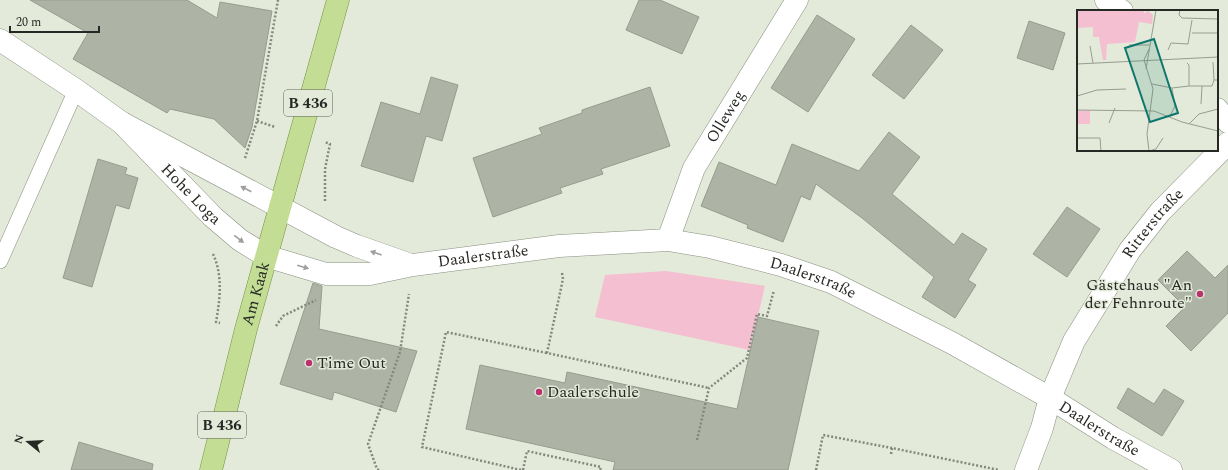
<svg xmlns="http://www.w3.org/2000/svg" width="1228" height="470" font-family="Spectral,serif">
  <style>
    .green { fill: #f4bfd0 }
    .building { fill: #aeb4a5; stroke: #969d8d }
    .lines { fill: none; stroke-linecap: round; stroke-linejoin: round }
    .lane-casing { stroke: #899081; stroke-width: 16 }
    .street-casing { stroke: #899081; stroke-width: 23 }
    .secondary-casing { stroke: #899081; stroke-width: 23 }
    .primary-casing { stroke: #728f3e; stroke-width: 23 }
    .path { stroke: #83887d; stroke-width: 2.5; stroke-dasharray: 2 2; stroke-linecap: butt }
    .lane { stroke: #fff; stroke-width: 15 }
    .street { stroke: #fff; stroke-width: 22 }
    .secondary { stroke: #fff; stroke-width: 22 }
    .primary { stroke: #c3dd94; stroke-width: 22 }
    .oneway { fill: #9d9f9c }
    .poi-dot { fill: #bb3270; stroke: #e3ead9; stroke-width: 1.5 }
    .labels { text-anchor: middle; dominant-baseline: central; stroke-width: 3; stroke-linejoin: round; paint-order: stroke }
    .shield { fill: #e3ead9; stroke: #5f635a; stroke-width: 1 }
    .shield-label { font-size: 15px; font-weight: bold; fill: #262923 }
    .street-label { font-size: 16px; fill: #262923; stroke: #e3ead9 }
    .poi-label { font-size: 16px; fill: #262923; stroke: #e3ead9; text-anchor: start }
    .inset-road { fill: none; stroke: #979d90; stroke-width: 1 }
    .view { fill: #0f766e; fill-opacity: 0.15; stroke: #0f766e; stroke-width: 2 }
    .inset-edge { fill: none; stroke: #262923; stroke-width: 2 }
  </style>
  <rect width="100%" height="100%" fill="#e3ead9"/>
  <polygon class="green" points="666,271 765,286 750,350 595,317 605,275"/>
  <g class="building">
    <polygon points="30,0 187,0 217,18 220,2 272,11 252,127 245,148 214,119 170,109 167,113 73,59 88,33"/>
    <polygon points="639,0 660,0 699,17 682,54 626,30"/>
    <polygon points="817,15 855,39 808,112 771,88"/>
    <polygon points="1029,21 1065,33 1053,70 1017,58"/>
    <polygon points="911,25 943,50 904,99 872,75"/>
    <polygon points="431,77 458,85 442,141 426,136 413,182 361,166 381,102 420,114"/>
    <polygon points="650,87 670,146 601,169 603,174 560,188 562,193 493,217 473,158 542,134 539,128 582,113 582,110"/>
    <polygon points="889,132 920,157 892,194 954,245 962,233 987,249 968,280 976,285 955,318 922,297 934,277 862,218 816,184 810,200 801,196 783,242 747,228 748,225 701,206 719,162 776,185 792,144 859,171"/>
    <polygon points="98,159 127,168 125,174 138,178 129,209 116,205 92,287 63,278"/>
    <polygon points="1067,207 1100,229 1067,277 1033,254"/>
    <polygon points="1187,251 1215,278 1228,265 1228,313 1191,351 1166,326 1185,307 1158,280"/>
    <polygon points="313,283 322,286 319,329 417,351 396,412 334,392 332,400 280,384"/>
    <polygon points="758,317 819,331 788,470 613,470 615,462 466,429 480,365 565,383 567,372 737,409"/>
    <polygon points="1128,388 1154,404 1164,389 1184,401 1162,436 1117,408"/>
    <polygon points="79,442 153,464 152,470 71,470"/>
  </g>
  <g class="lines">
    <defs>
      <polyline id="lane" points="0,261 76,90"/>
      <g id="street">
        <polyline points="1106,0 1122,11"/>
        <polyline points="1217,109 1228,122"/>
        <path id="s1" d="M 668,240 L 694,168 L 797,0"/>
        <path id="s2" d="M 1026,470 L 1042,428 L 1050,398 L 1113,438 L 1171,470"/>
      </g>
      <g id="secondary">
        <polyline points="0,40 76,90 122,123 336,237 357,246 411,265"/>
        <path id="s3" d="M 122,123 L 213,217 L 240,240 L 266,256 L 326,274 L 370,274 L 413,265 L 559,246 L 668,240 L 710,247 L 781,265 L 831,282 L 952,343 L 1050,398 L 1074,341 L 1130,250 L 1160,212 L 1228,143"/>
      </g>
      <g id="primary">
        <path id="s4" d="M 211,470 L 246,329 L 338,0"/>
      </g>
    </defs>
    <use href="#lane" class="lane-casing"/>
    <use href="#street" class="street-casing"/>
    <use href="#secondary" class="secondary-casing"/>
    <use href="#primary" class="primary-casing"/>
    <g class="path">
      <polyline points="257,121 275,127"/>
      <polyline points="245,158 257,121 278,0"/>
      <polyline points="325,201 325,169 330,144 325,142"/>
      <path d="M 213,254 C 223,275 220,300 216,322 L 220,323"/>
      <polyline points="562,273 563,279 547,353 709,388"/>
      <polyline points="276,326 283,316 316,300"/>
      <polyline points="697,440 709,388 747,358 757,314 767,316 774,290"/>
      <polyline points="891,454 892,448 999,470"/>
      <polyline points="379,470 377,469 368,444 400,352 409,294"/>
      <polyline points="521,470 422,447 446,332 547,353"/>
      <polyline points="523,470 527,451 601,467 600,470"/>
      <polyline points="816,470 823,435 892,448"/>
    </g>
    <use href="#lane" class="lane"/>
    <use href="#street" class="street"/>
    <use href="#secondary" class="secondary"/>
    <use href="#primary" class="primary"/>
  </g>
  <defs><path id="oneway-solid" d="M-6-.8H1V-3.2L6.5 0L1 3.2V.8H-6Z"/></defs>
  <g class="oneway">
    <use href="#oneway-solid" transform="translate(246 189) rotate(-153)"/>
    <use href="#oneway-solid" transform="translate(239 239) rotate(37)"/>
    <use href="#oneway-solid" transform="translate(376 253) rotate(-161)"/>
    <use href="#oneway-solid" transform="translate(303 267) rotate(16)"/>
  </g>
  <g class="poi-dot">
    <circle cx="1200" cy="294" r="4"/>
    <circle cx="309" cy="363" r="4"/>
    <circle cx="539" cy="392" r="4"/>
  </g>
  <g class="labels">
    <g class="shield">
      <rect x="284" y="90" width="48" height="26" rx="3"/>
      <rect x="198" y="412" width="48" height="26" rx="3"/>
    </g>
    <g class="shield-label">
      <text x="308" y="103">B 436</text>
      <text x="222" y="425">B 436</text>
    </g>
    <g class="street-label">
      <text stroke="none"><textPath href="#s1" startOffset="137">Olleweg</textPath></text>
      <text stroke="none"><textPath href="#s3" startOffset="99">Hohe Loga</textPath></text>
      <text stroke="none"><textPath href="#s3" startOffset="1224">Ritterstraße</textPath></text>
      <text stroke="none"><textPath href="#s3" startOffset="418">Daalerstraße</textPath></text>
      <text stroke="none"><textPath href="#s3" startOffset="754">Daalerstraße</textPath></text>
      <text stroke="none"><textPath href="#s4" startOffset="182">Am Kaak</textPath></text>
      <text stroke="none"><textPath href="#s2" startOffset="134">Daalerstraße</textPath></text>
    </g>
    <g class="poi-label">
      <text x="1192" y="285" text-anchor="end">Gästehaus "An<tspan x="1192" dy="18">der Fehnroute"</tspan></text>
      <text x="317" y="363">Time Out</text>
      <text x="547" y="392">Daalerschule</text>
    </g>
  </g>
  <g transform="translate(1077 10)">
    <rect width="141" height="141" fill="#e3ead9"/>
    <path d="M 0,0 L 66,0 L 68,4 L 70,0 L 76,5 L 75,14 L 62,12 L 58,32 L 30,34 L 29,50 L 26,50 L 22,27 L 16,27 L 16,17 L 0,18 ZM 13,100 L 13,114 L 0,114 L 0,101 Z" fill="#f4bfd0"/>
    <path class="inset-road" d="M 103,0 L 102,5 L 105,8 L 141,9M 115,23 L 140,23M 52,35 L 73,35M 13,36 L 16,53M 91,40 L 94,33 L 111,34 L 115,10M 136,52 L 137,70M 0,54 L 141,47M 69,59 L 79,0M 75,74 L 95,78 L 98,96 L 93,106M 112,76 L 135,76 L 137,70 L 141,70M 95,78 L 112,76 L 112,55 L 110,53M 0,86 L 20,80 L 49,79M 124,94 L 125,76M 0,100 L 77,101 L 105,112 L 141,121M 32,113 L 38,98M 112,114 L 122,104 L 141,99M 0,128 L 23,128 L 24,141M 72,141 L 70,124 L 76,79 L 67,50 L 72,39M 72,141 L 79,139 L 86,128"/>
    <path class="view" d="M 77,29 L 101,103 L 73,112 L 48,38 Z"/>
    <rect width="141" height="141" class="inset-edge"/>
  </g>
  <g transform="translate(28 442) rotate(288)" stroke="#e3ead9" stroke-width="3" paint-order="stroke">
  <path d="M0-3L7 15L0 10L-7 15Z" fill="#262923"/>
  <text y="-6" font-size="11" font-weight="bold" text-anchor="middle" fill="#262923">N</text>
  </g>
  <path d="M10 26v6h89v-6" fill="none" stroke="#262923" stroke-width="2"/>
  <text x="16" y="26" font-size="12" fill="#262923" stroke="#e3ead9" stroke-width="3" paint-order="stroke">20 m</text>
</svg>
